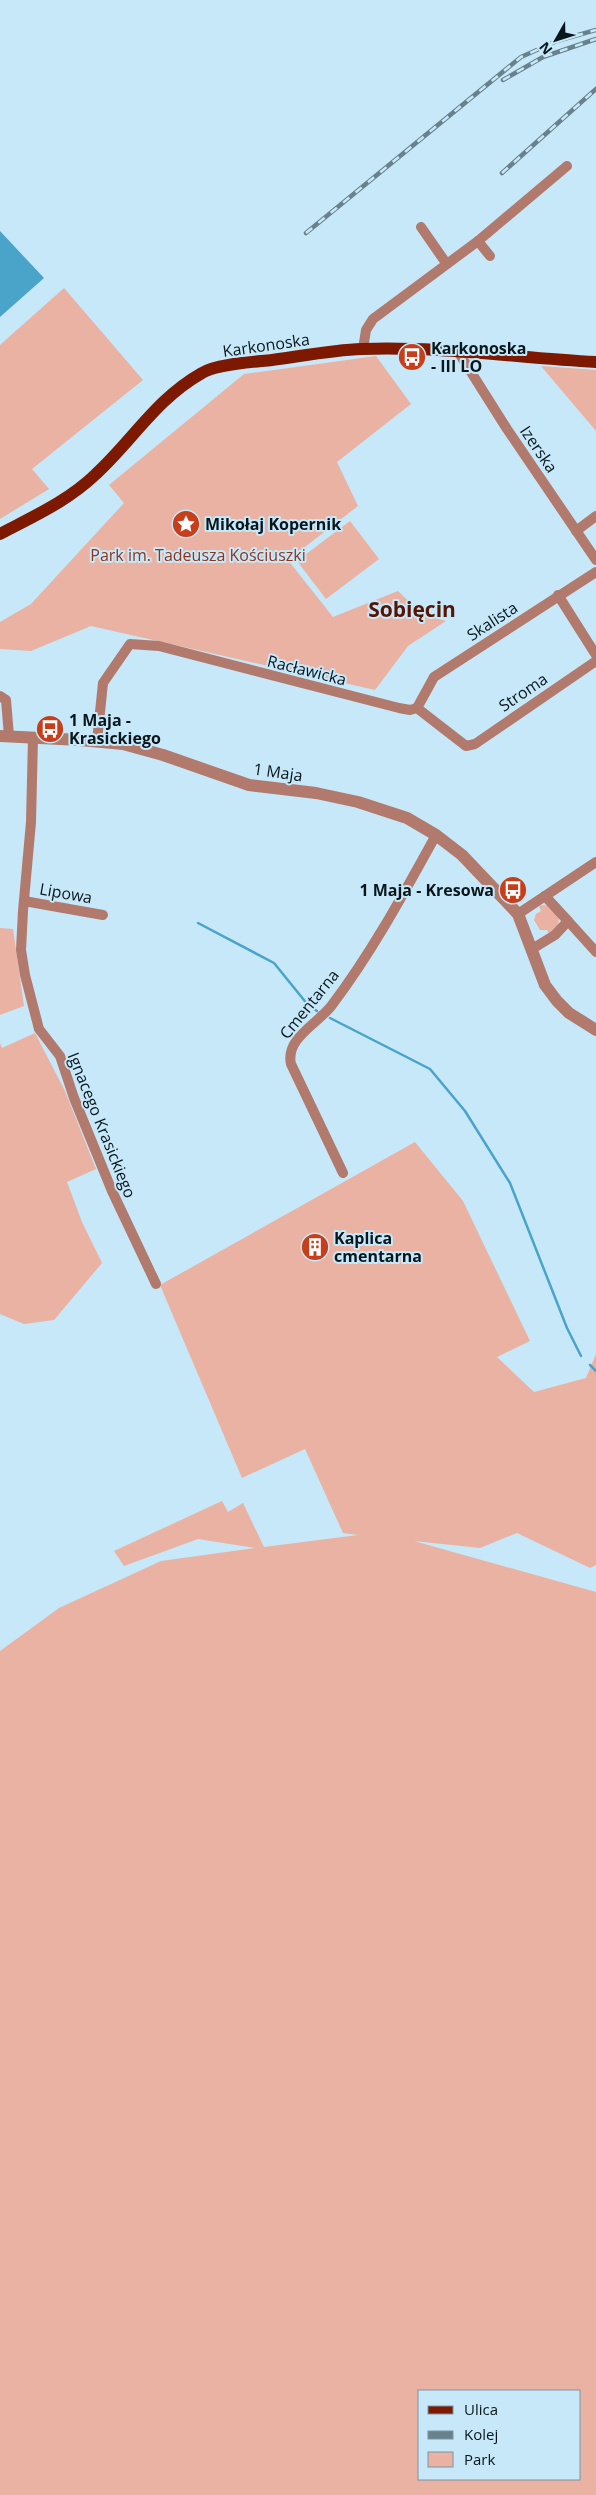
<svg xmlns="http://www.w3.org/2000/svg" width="596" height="2495" font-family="'Open Sans',sans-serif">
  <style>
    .green { fill: #eab2a3; fill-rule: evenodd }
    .water { fill: #4aa3c9 }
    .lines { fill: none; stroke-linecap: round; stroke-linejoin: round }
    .stream { stroke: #4aa3c9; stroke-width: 2.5 }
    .minor { stroke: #b17a6c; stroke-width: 10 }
    .tertiary { stroke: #b17a6c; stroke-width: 12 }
    .primary { stroke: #7c1900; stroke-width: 12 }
    .rail-casing { stroke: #69818d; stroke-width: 4.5 }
    .rail { stroke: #c6e8f9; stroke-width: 2.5; stroke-dasharray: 8; stroke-linecap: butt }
    .labels { text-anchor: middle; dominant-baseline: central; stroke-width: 4; stroke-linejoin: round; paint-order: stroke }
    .street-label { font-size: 16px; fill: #09161c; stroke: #c6e8f9 }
    .poi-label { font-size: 16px; font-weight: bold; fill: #09161c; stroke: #c6e8f9; text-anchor: start }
    .park-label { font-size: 16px; fill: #90331c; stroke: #c6e8f9 }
    .district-label { font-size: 21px; font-weight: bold; fill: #561404; stroke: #c6e8f9 }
  </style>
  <rect width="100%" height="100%" fill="#c6e8f9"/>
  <g class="green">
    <polygon points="64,288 143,380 32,469 49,489 0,519 0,345"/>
    <polygon points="376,356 411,404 337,462 358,506 288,560 333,617 398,591 422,614 446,621 408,646 375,690 91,626 31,651 0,649 0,622 31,604 124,503 109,485 244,374"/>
    <polygon points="541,366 596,370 596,431"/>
    <polygon points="350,521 379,559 326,599 297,561"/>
    <polygon points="543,905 549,906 559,917 558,927 550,935 547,930 540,930 534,920 536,914 541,911 539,906"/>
    <polygon points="0,928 13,929 24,1006 0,1015"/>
    <polygon points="35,1033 65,1091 96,1169 67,1182 82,1222 102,1263 54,1320 24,1324 0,1314 0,1043 2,1048"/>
    <path d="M 415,1142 L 463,1201 L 530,1341 L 497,1357 L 534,1392 L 586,1378 L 596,1354 L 596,1565 L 590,1568 L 517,1533 L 480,1548 L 414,1541 L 596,1592 L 596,2495 L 0,2495 L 0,1651 L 59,1608 L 161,1561 L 255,1548 L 198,1539 L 124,1566 L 114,1551 L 222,1501 L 228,1512 L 243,1503 L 264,1547 L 358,1535 L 343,1533 L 305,1449 L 242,1478 L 160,1285 ZM 420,2391 L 580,2391 L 580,2479 L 420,2479 Z"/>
  </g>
  <polygon class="water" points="0,231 44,278 0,317"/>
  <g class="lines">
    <g class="stream">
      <polyline points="198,923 274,963 308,1005 317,1011"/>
      <polyline points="330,1018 430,1069 465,1111 510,1183 567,1328 581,1356"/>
      <polyline points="590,1365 596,1371"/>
    </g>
    <g class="minor">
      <polyline points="421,227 446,263"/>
      <polyline points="478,241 490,256"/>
      <polyline points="363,349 366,330 373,319 478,241 567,166"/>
      <polyline points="459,353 507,429 596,560"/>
      <polyline points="576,531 596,516"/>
      <polyline points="558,595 596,655"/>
      <polyline points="0,696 6,700 9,736"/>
      <polyline points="417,708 434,677 596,572"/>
      <polyline points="33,738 31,822 23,911 21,950 25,975 39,1029 60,1056 74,1098 112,1191 156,1284"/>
      <polyline points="97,741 103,683 130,644 159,646 399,708 410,710 417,708 466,746 475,744 596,661"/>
      <polyline points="24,901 103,915"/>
      <polyline points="518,914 596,862"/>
      <polyline points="568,921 596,952"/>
      <polyline points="532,949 555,935 568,921 545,896"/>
      <path d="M 343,1173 L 291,1064 C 285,1038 319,1023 332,1005 C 372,952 404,893 436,835"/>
    </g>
    <polyline class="tertiary" points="0,736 80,740 123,744 163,755 249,785 316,793 358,802 407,818 436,835 462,855 518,914 545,985 557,1001 569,1013 596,1030"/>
    <path class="primary" d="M 0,534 C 34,516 68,501 96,474 C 133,440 156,399 202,373 C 216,364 254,362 272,360 C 302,356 332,350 362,349 C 440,346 518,358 596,362"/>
    <defs>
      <g id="rail">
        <polyline points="503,80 543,57 596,39"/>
        <polyline points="502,173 596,89"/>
        <polyline points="306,233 521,57 557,41 596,30"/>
      </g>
    </defs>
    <use href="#rail" class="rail-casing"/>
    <use href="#rail" class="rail"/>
  </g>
  <defs>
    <symbol id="bus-disc" viewBox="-11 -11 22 22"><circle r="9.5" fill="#c83e1b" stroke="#c6e8f9"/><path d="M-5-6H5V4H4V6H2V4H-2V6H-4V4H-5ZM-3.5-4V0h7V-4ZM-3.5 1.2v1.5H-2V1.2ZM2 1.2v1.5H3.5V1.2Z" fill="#fff"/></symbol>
    <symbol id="sight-disc" viewBox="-11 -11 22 22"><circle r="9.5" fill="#c83e1b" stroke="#c6e8f9"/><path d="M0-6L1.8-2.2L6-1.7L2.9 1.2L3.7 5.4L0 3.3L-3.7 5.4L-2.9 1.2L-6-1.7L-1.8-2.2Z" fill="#fff"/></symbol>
    <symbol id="building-disc" viewBox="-11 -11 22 22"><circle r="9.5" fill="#c83e1b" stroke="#c6e8f9"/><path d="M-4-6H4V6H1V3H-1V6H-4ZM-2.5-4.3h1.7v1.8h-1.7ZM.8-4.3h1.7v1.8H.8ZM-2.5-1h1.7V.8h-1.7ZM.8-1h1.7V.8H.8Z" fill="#fff"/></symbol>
  </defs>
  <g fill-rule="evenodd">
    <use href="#bus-disc" x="396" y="341" width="32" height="32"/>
    <use href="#sight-disc" x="170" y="508" width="32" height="32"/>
    <use href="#bus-disc" x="34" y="713" width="32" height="32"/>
    <use href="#bus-disc" x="497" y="874" width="32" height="32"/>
    <use href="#building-disc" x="299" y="1231" width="32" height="32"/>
  </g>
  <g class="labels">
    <g class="street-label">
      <text transform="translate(266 345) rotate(-8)">Karkonoska</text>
      <text transform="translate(539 449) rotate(56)">Izerska</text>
      <text transform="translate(492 621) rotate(-33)">Skalista</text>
      <text transform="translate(307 670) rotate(14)">Racławicka</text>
      <text transform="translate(523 692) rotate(-34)">Stroma</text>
      <text transform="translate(278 772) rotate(8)">1 Maja</text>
      <text transform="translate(66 893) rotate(10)">Lipowa</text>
      <text transform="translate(309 1004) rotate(-51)">Cmentarna</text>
      <text transform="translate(102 1125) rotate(68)">Ignacego Krasickiego</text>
    </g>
    <g class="poi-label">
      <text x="431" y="348">Karkonoska<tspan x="431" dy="18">- III LO</tspan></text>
      <text x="205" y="524">Mikołaj Kopernik</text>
      <text x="69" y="720">1 Maja -<tspan x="69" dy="18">Krasickiego</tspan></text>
      <text x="494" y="890" text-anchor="end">1 Maja - Kresowa</text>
      <text x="334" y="1238">Kaplica<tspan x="334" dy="18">cmentarna</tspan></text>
    </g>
    <g class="park-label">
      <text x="198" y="555">Park im. Tadeusza Kościuszki</text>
    </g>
    <g class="district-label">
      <text x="412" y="609">Sobięcin</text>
    </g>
  </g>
  <rect x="418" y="2390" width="162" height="90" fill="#c6e8f9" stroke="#7a94a1"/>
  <rect x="428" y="2406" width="25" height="8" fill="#7c1900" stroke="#7a94a1"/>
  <text x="464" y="2415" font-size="15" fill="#09161c">Ulica</text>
  <rect x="428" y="2431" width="25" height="8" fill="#69818d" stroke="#7a94a1"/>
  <text x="464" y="2440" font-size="15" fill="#09161c">Kolej</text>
  <rect x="428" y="2452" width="25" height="15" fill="#eab2a3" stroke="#7a94a1"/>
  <text x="464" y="2465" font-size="15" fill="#09161c">Park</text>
  <g transform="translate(556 40) rotate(231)" stroke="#c6e8f9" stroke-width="4" paint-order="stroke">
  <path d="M0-4L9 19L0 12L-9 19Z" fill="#09161c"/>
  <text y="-8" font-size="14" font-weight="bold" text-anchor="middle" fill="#09161c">N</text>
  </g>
</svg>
